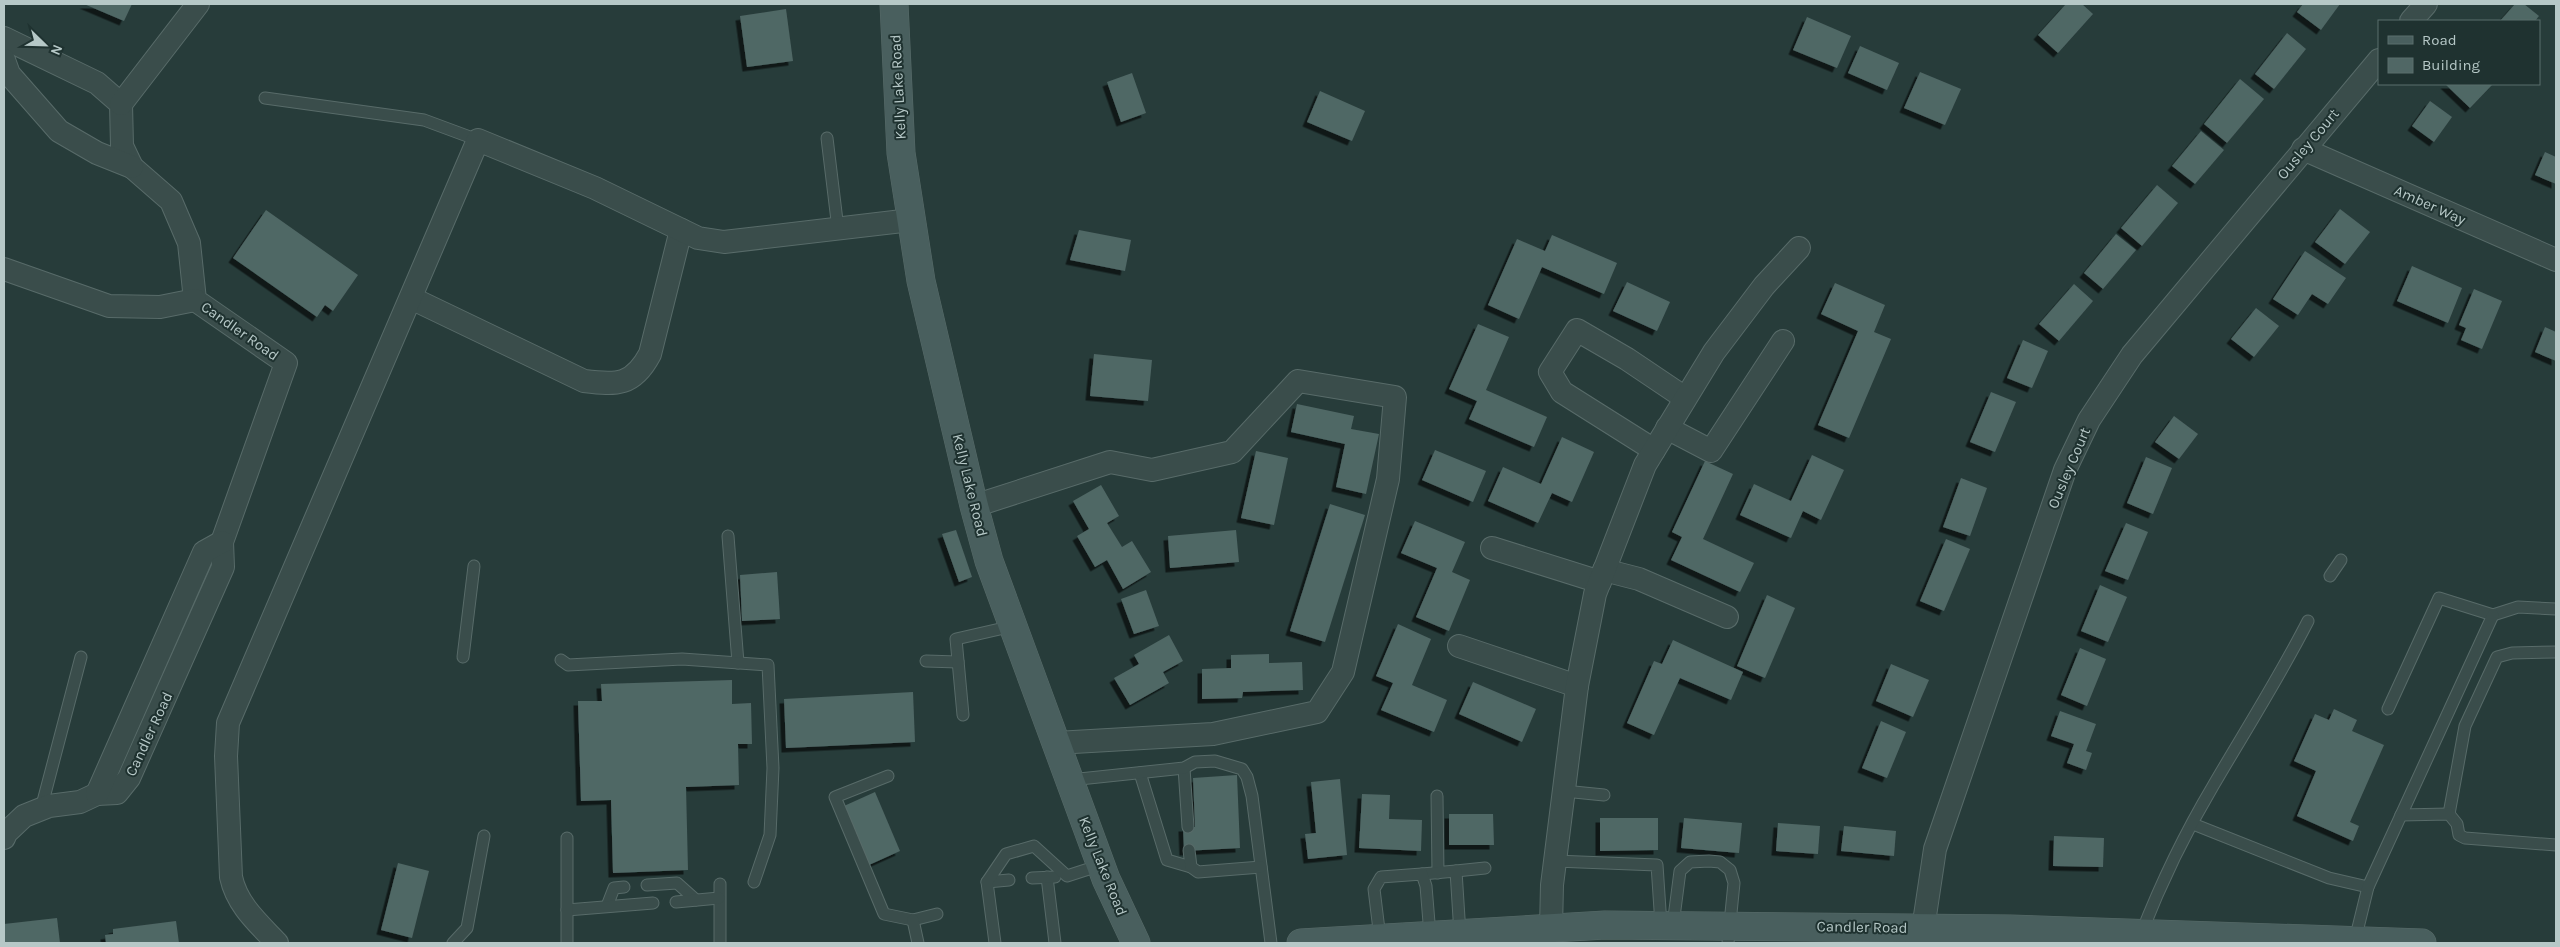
<svg xmlns="http://www.w3.org/2000/svg" width="2560" height="947" font-family="Karla,sans-serif">
  <style>
    .building { fill: #506765; filter: url(#shadow) }
    .lines { fill: none; stroke-linecap: round; stroke-linejoin: round }
    .lane-casing { stroke: #586b69; stroke-width: 13 }
    .street-casing { stroke: #586b69; stroke-width: 24 }
    .secondary-casing { stroke: #586b69; stroke-width: 29 }
    .lane { stroke: #3a4d4b; stroke-width: 11 }
    .street { stroke: #3a4d4b; stroke-width: 22 }
    .secondary { stroke: #495f5e; stroke-width: 28 }
    .labels { text-anchor: middle; dominant-baseline: central; stroke-width: 4; stroke-linejoin: round; paint-order: stroke }
    .street-label { font-size: 15px; fill: #b6c8c7; stroke: #1f3230 }
  </style>
  <defs>
    <filter id="shadow"><feDropShadow dx="-4.5" dy="4.5" stdDeviation="0" flood-color="#0009"/></filter>
  </defs>
  <rect width="100%" height="100%" fill="#273c3a"/>
  <g class="building">
    <polygon points="84,4 132,4 124,21"/>
    <polygon points="2066,4 2082,4 2093,14 2058,53 2038,35"/>
    <polygon points="2303,4 2340,4 2321,30 2297,12"/>
    <polygon points="2515,4 2524,4 2539,16 2535,21 2500,21"/>
    <polygon points="786,9 793,61 747,67 740,16"/>
    <polygon points="1807,17 1851,36 1837,68 1793,50"/>
    <polygon points="2287,33 2306,49 2274,89 2255,74"/>
    <polygon points="1860,46 1899,63 1887,90 1848,73"/>
    <polygon points="1920,72 1961,89 1945,125 1904,108"/>
    <polygon points="1132,73 1146,113 1121,122 1107,82"/>
    <polygon points="2240,79 2264,99 2227,143 2204,124"/>
    <polygon points="2445,84 2493,84 2470,108"/>
    <polygon points="1320,91 1365,111 1352,141 1307,122"/>
    <polygon points="2430,101 2452,117 2434,142 2412,126"/>
    <polygon points="2201,131 2224,150 2195,184 2172,166"/>
    <polygon points="2545,152 2556,157 2556,184 2535,175"/>
    <polygon points="2157,185 2178,203 2142,246 2121,228"/>
    <polygon points="2340,209 2370,232 2345,264 2315,242"/>
    <polygon points="266,210 358,275 333,311 325,305 317,317 233,258"/>
    <polygon points="1079,230 1131,240 1125,271 1070,260"/>
    <polygon points="2116,234 2136,250 2103,289 2084,273"/>
    <polygon points="1552,235 1617,263 1604,294 1542,267 1519,319 1488,305 1517,239 1545,251"/>
    <polygon points="2305,251 2346,278 2328,304 2312,294 2298,315 2273,299"/>
    <polygon points="2412,266 2462,288 2448,323 2397,301"/>
    <polygon points="1627,282 1670,302 1657,331 1613,311"/>
    <polygon points="1835,283 1885,305 1874,332 1891,339 1849,438 1818,425 1858,331 1821,314"/>
    <polygon points="2074,284 2093,301 2059,341 2039,324"/>
    <polygon points="2474,289 2502,301 2482,349 2461,340 2466,328 2459,325"/>
    <polygon points="2256,308 2279,326 2254,357 2231,339"/>
    <polygon points="1478,324 1509,337 1486,390 1547,417 1534,447 1469,419 1477,401 1449,389"/>
    <polygon points="2545,327 2556,332 2556,361 2535,352"/>
    <polygon points="2023,340 2048,351 2032,388 2007,378"/>
    <polygon points="1094,354 1152,360 1148,401 1090,396"/>
    <polygon points="1991,392 2016,402 1995,452 1970,442"/>
    <polygon points="1297,404 1354,416 1351,429 1379,434 1366,494 1336,487 1345,444 1291,432"/>
    <polygon points="2174,416 2198,434 2179,459 2155,442"/>
    <polygon points="1562,437 1594,452 1572,502 1552,493 1538,523 1488,501 1503,467 1541,484"/>
    <polygon points="1435,450 1486,471 1473,502 1422,480"/>
    <polygon points="1256,451 1288,458 1274,525 1241,518"/>
    <polygon points="1812,455 1844,470 1821,520 1803,511 1791,538 1740,515 1754,484 1791,501"/>
    <polygon points="2146,457 2172,468 2153,514 2127,503"/>
    <polygon points="1705,461 1733,474 1703,539 1754,563 1740,592 1671,560 1682,537 1672,532"/>
    <polygon points="1961,478 1987,488 1970,536 1943,527"/>
    <polygon points="1101,485 1119,516 1107,523 1122,547 1132,541 1151,572 1123,589 1107,560 1095,567 1077,536 1089,529 1073,501"/>
    <polygon points="1330,504 1365,515 1325,642 1290,631"/>
    <polygon points="1415,521 1465,542 1452,572 1470,580 1449,631 1416,617 1437,568 1401,553"/>
    <polygon points="2126,523 2148,532 2128,580 2105,571"/>
    <polygon points="956,530 972,577 959,582 942,534"/>
    <polygon points="1236,530 1239,562 1170,568 1168,536"/>
    <polygon points="1946,539 1970,549 1944,611 1920,601"/>
    <polygon points="777,572 780,619 742,621 740,575"/>
    <polygon points="2100,585 2127,597 2108,642 2081,631"/>
    <polygon points="1146,590 1159,626 1134,634 1121,599"/>
    <polygon points="1767,595 1795,608 1765,678 1737,666"/>
    <polygon points="1398,624 1431,639 1412,685 1447,700 1434,732 1381,710 1393,683 1376,676"/>
    <polygon points="1169,635 1183,661 1163,672 1169,683 1130,705 1114,678 1139,664 1134,655"/>
    <polygon points="1673,640 1743,672 1731,700 1680,678 1654,735 1627,723 1654,661 1662,664"/>
    <polygon points="2080,648 2106,659 2087,706 2061,695"/>
    <polygon points="1269,654 1269,663 1302,662 1303,690 1243,692 1242,698 1202,699 1202,669 1231,668 1231,655"/>
    <polygon points="1891,664 1929,680 1913,717 1876,701"/>
    <polygon points="732,680 732,704 751,703 752,744 738,744 739,785 686,787 688,870 613,873 611,800 581,801 578,701 602,701 601,684"/>
    <polygon points="1473,682 1536,709 1522,742 1459,714"/>
    <polygon points="913,692 915,742 786,748 784,699"/>
    <polygon points="2334,709 2357,720 2352,731 2384,745 2350,822 2359,826 2353,841 2297,816 2316,771 2294,761 2315,714 2329,720"/>
    <polygon points="2060,711 2096,724 2086,751 2092,753 2086,770 2067,763 2074,744 2051,736"/>
    <polygon points="1881,721 1906,732 1887,778 1862,768"/>
    <polygon points="1237,775 1240,848 1184,851 1183,827 1195,827 1193,778"/>
    <polygon points="1340,779 1347,855 1308,859 1305,834 1316,833 1311,782"/>
    <polygon points="875,792 900,851 869,865 844,806"/>
    <polygon points="1362,794 1390,795 1389,819 1422,820 1421,851 1359,848"/>
    <polygon points="1449,814 1493,814 1494,845 1449,845"/>
    <polygon points="1600,818 1658,818 1658,850 1600,851"/>
    <polygon points="1684,818 1742,823 1739,853 1681,848"/>
    <polygon points="1778,823 1820,826 1818,854 1776,851"/>
    <polygon points="1844,826 1896,831 1894,856 1841,851"/>
    <polygon points="2054,836 2104,838 2103,867 2053,866"/>
    <polygon points="398,863 429,871 412,938 381,930"/>
    <polygon points="57,918 60,943 4,943 4,924"/>
    <polygon points="176,921 179,943 106,943 105,935 113,934 113,929"/>
  </g>
  <g class="lines">
    <defs>
      <g id="lane">
        <polyline points="265,98 424,120 478,140"/>
        <polyline points="827,138 838,229"/>
        <polyline points="728,536 738,663"/>
        <polyline points="2330,576 2341,560"/>
        <polyline points="463,657 474,566"/>
        <polyline points="561,660 568,665 682,659 768,665 773,768 770,835 754,882"/>
        <polyline points="926,661 958,662"/>
        <polyline points="2388,709 2439,598 2493,615 2518,607 2556,609"/>
        <polyline points="963,715 956,639 1013,626"/>
        <polyline points="1184,768 1188,827"/>
        <polyline points="1140,773 1167,860 1191,867"/>
        <polyline points="888,776 835,797 884,914 913,920 937,914"/>
        <polyline points="1070,780 1184,768 1195,762 1215,761 1242,769 1247,777 1252,796 1271,943"/>
        <polyline points="1564,791 1604,795"/>
        <polyline points="1437,796 1438,873"/>
        <polyline points="41,809 81,657"/>
        <polyline points="2449,814 2465,726 2497,657 2512,653 2556,652"/>
        <polyline points="2401,815 2449,814 2457,824 2459,835 2465,838 2556,845"/>
        <polyline points="2193,824 2329,878 2368,887"/>
        <polyline points="1189,850 1191,867 1198,872 1261,867"/>
        <polyline points="1555,861 1657,865 1661,925"/>
        <polyline points="1456,871 1485,868"/>
        <polyline points="1422,874 1456,871 1460,934"/>
        <polyline points="1047,877 1055,943"/>
        <polyline points="1032,878 1055,877"/>
        <polyline points="987,882 1009,880"/>
        <polyline points="720,884 720,943"/>
        <polyline points="647,885 677,883 696,900"/>
        <polyline points="676,902 719,898"/>
        <polyline points="607,906 614,888 624,887"/>
        <polyline points="567,910 653,903"/>
        <polyline points="913,920 918,943"/>
        <polyline points="1673,925 1680,871 1690,862 1709,861 1720,862 1730,870 1734,883 1728,943"/>
        <path d="M 2141,934 C 2161,883 2185,833 2213,786 C 2245,731 2279,678 2308,621"/>
        <polyline points="1380,938 1374,889 1381,877 1422,874 1426,886 1430,935"/>
        <polyline points="2355,940 2368,887 2493,615"/>
        <polyline points="453,943 467,928 484,836"/>
        <polyline points="567,943 567,838"/>
        <polyline points="995,943 987,882 1006,854 1034,846 1067,876 1101,865"/>
      </g>
      <g id="street">
        <polyline points="2411,21 2426,4"/>
        <polyline points="4,38 97,83 121,104 122,146 132,167 171,201 189,243 195,300 286,363 222,542 223,567 129,778 117,793 97,794 80,802 49,806 24,816 6,833 4,838"/>
        <polyline points="4,60 9,74 59,131 97,153 132,167"/>
        <polyline points="121,104 198,4"/>
        <polyline points="2303,149 2556,260"/>
        <polyline points="4,269 109,306 160,307 195,300"/>
        <path d="M 411,298 L 584,381 C 617,385 633,386 650,354 L 681,230"/>
        <polyline points="1667,428 1711,451 1783,341"/>
        <polyline points="1654,450 1562,392 1550,372 1577,330 1627,359 1685,398"/>
        <polyline points="974,506 1110,462 1152,470 1232,452 1298,381 1395,397 1388,479 1343,672 1317,712 1213,734 1056,743"/>
        <polyline points="1492,548 1600,582"/>
        <polyline points="1604,570 1639,579 1727,617"/>
        <polyline points="1459,646 1577,686"/>
        <polyline points="97,794 204,552 222,542"/>
        <polyline points="1551,928 1552,885 1577,686 1595,594 1645,465 1714,352 1764,286 1799,248"/>
        <polyline points="1923,929 1935,849 2065,470 2089,420 2132,355 2379,60"/>
        <path d="M 277,943 C 258,923 237,905 231,877 L 226,756 L 228,723 L 478,140 L 595,188 L 698,238 L 724,242 L 911,220"/>
      </g>
      <g id="secondary">
        <polyline points="894,4 901,153 921,281 974,506 989,561 1106,879 1136,943"/>
        <polyline points="1301,943 1605,925 2010,929 2422,943"/>
      </g>
    </defs>
    <use href="#lane" class="lane-casing"/>
    <use href="#street" class="street-casing"/>
    <use href="#secondary" class="secondary-casing"/>
    <use href="#lane" class="lane"/>
    <use href="#street" class="street"/>
    <use href="#secondary" class="secondary"/>
  </g>
  <g class="labels">
    <g class="street-label">
      <text transform="translate(898 87) rotate(-93)">Kelly Lake Road</text>
      <text transform="translate(2308 144) rotate(-50)">Ousley Court</text>
      <text transform="translate(2430 205) rotate(24)">Amber Way</text>
      <text transform="translate(240 331) rotate(35)">Candler Road</text>
      <text transform="translate(2069 468) rotate(-67)">Ousley Court</text>
      <text transform="translate(970 485) rotate(76)">Kelly Lake Road</text>
      <text transform="translate(149 734) rotate(-65)">Candler Road</text>
      <text transform="translate(1103 866) rotate(68)">Kelly Lake Road</text>
      <text transform="translate(1862 927) rotate(1)">Candler Road</text>
    </g>
  </g>
  <rect width="2560" height="947" fill="none" stroke="#b6c8c7" stroke-width="10"/>
  <rect x="2378" y="20" width="162" height="65" fill="#1f3230" stroke="#5b6e6c"/>
  <rect x="2388" y="36" width="25" height="8" fill="#495f5e" stroke="#5b6e6c"/>
  <text x="2422" y="45" font-size="15" fill="#b6c8c7">Road</text>
  <rect x="2388" y="58" width="25" height="15" fill="#506765" stroke="#5b6e6c"/>
  <text x="2422" y="70" font-size="15" fill="#b6c8c7">Building</text>
  <g transform="translate(45 45) rotate(113)" stroke="#1f3230" stroke-width="4" paint-order="stroke">
  <path d="M0-4L9 19L0 12L-9 19Z" fill="#b6c8c7"/>
  <text y="-8" font-size="14" font-weight="bold" text-anchor="middle" fill="#b6c8c7">N</text>
  </g>
</svg>
